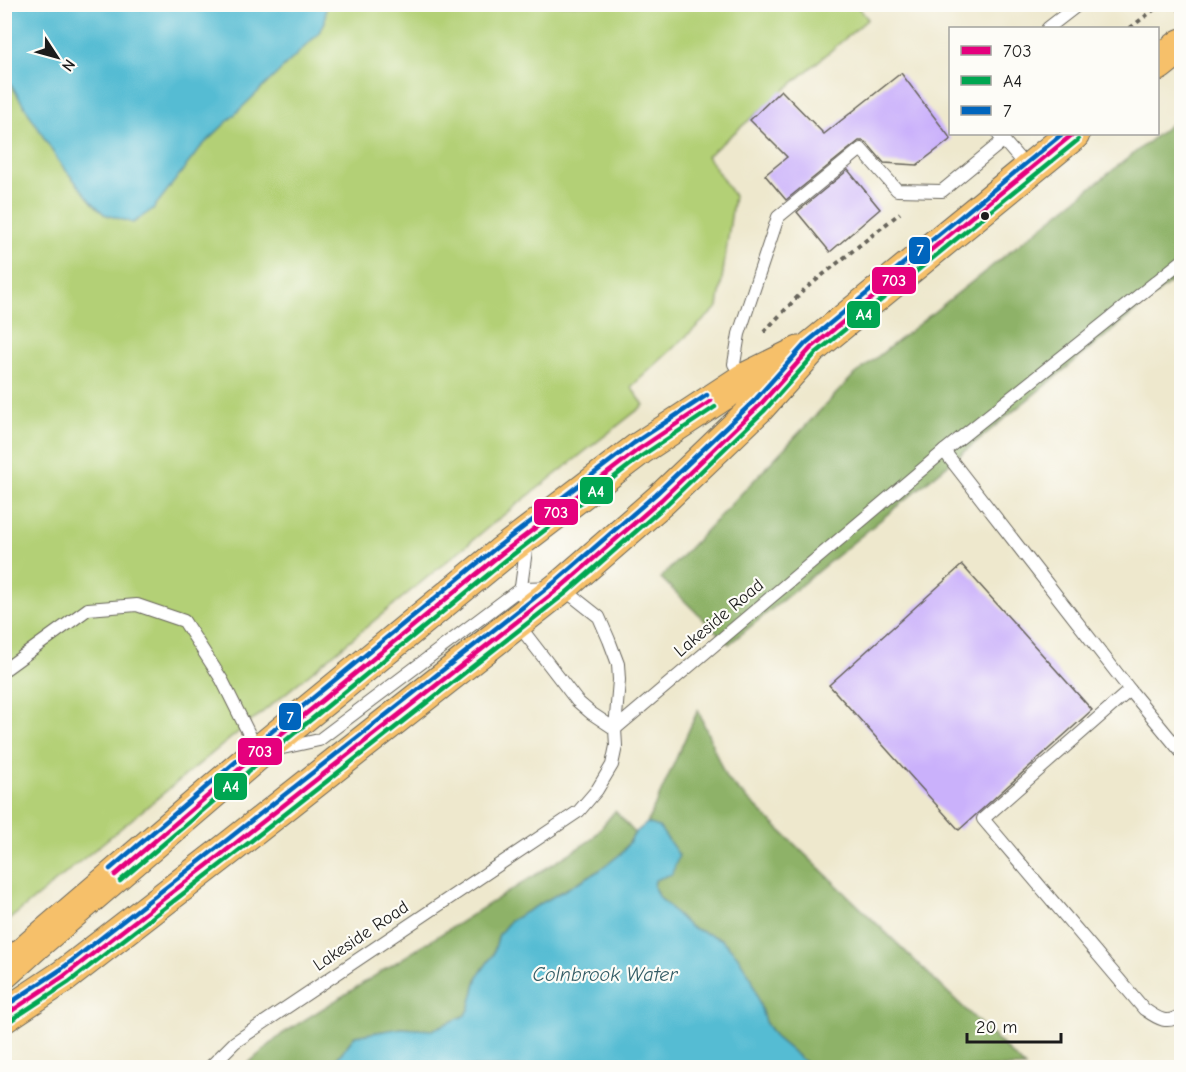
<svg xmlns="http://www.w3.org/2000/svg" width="1186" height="1072" font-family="'Comic Neue',sans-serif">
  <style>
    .green { fill: #b3d076; stroke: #687649; stroke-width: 1.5 }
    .forest { fill: #8eb267; stroke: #556742; stroke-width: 1.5 }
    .water { fill: #55bcd3; stroke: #386c78; stroke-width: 1.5 }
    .building { fill: #cab1fb }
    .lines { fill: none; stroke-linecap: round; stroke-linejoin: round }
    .lane-casing { stroke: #66635a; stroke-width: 14 }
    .highway-casing { stroke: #66635a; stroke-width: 35 }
    .path { stroke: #66635a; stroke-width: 4; stroke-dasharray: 4.5 4.5; stroke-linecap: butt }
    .lane { stroke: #fff; stroke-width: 12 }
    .highway { stroke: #f6c06b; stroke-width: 33 }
    .bus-1-casing { stroke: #fdfcf7; stroke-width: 9 }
    .bus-2-casing { stroke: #fdfcf7; stroke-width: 9 }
    .bus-3-casing { stroke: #fdfcf7; stroke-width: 9 }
    .bus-1 { stroke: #e5007d; stroke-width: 4.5 }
    .bus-2 { stroke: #00a651; stroke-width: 4.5 }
    .bus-3 { stroke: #0065bd; stroke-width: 4.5 }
    .bus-dot { fill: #1c1c1c; stroke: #fdfcf7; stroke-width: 2 }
    .labels { text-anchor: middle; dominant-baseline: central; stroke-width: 4.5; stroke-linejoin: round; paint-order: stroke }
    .street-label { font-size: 18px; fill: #1c1c1c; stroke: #fdfcf7 }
    .water-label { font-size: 20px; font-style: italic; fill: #335c65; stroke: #fdfcf7 }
    .line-badge { stroke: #fdfcf7; stroke-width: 2 }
    .badge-label { font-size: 16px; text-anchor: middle; font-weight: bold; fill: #fff }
  </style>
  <rect width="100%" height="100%" fill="#fdfcf7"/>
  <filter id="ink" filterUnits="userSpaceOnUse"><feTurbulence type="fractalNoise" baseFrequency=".0167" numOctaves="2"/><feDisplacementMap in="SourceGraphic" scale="12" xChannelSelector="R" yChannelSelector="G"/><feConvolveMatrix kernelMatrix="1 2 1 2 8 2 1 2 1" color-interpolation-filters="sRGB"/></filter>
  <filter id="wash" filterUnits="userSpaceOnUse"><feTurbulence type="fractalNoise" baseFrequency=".008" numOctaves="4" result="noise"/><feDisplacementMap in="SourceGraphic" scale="24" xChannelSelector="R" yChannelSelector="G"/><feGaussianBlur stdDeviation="1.35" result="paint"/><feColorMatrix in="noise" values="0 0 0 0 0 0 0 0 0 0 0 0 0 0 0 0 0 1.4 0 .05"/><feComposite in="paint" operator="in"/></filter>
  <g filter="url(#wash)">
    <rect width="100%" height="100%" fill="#eee8cd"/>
    <polygon class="green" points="5,5 856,5 868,19 707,156 734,196 718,307 631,387 644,405 496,521 5,923"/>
    <g class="forest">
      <polygon points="1181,116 1181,274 729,644 661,578 852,377"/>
      <polygon points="698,710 726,778 1025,1067 811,1067 776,1038 765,1022 752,979 721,939 690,928 658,896 654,887 655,880 647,823"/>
      <polygon points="615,811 635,833 623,852 600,870 510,921 499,934 493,955 478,976 469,1010 464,1016 432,1030 401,1028 355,1036 330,1067 243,1068 282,1034 591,840"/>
    </g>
    <g class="water">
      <polygon points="5,4 326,4 326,5 325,22 318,34 201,147 153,209 133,223 104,214 92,202 59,162 5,75"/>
      <polygon points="647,823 659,827 679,855 672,874 655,880 654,887 658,896 690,927 721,939 737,955 752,979 765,1022 776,1038 811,1067 330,1067 355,1036 401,1028 432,1030 464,1016 469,1010 478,976 493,955 499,934 510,921 600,870 623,852 635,833"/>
    </g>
    <g id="blocks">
      <g class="building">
        <polygon points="901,73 951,139 917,165 884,163 867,143 863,141 859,141 786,200 765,175 787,157 750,120 781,90 824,134"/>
        <polygon points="848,170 880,209 830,252 797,212"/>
        <polygon points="962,565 1092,710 959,830 829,685"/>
      </g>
    </g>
  </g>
  <g filter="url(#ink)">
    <use href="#blocks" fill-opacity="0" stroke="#66635a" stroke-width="1.5"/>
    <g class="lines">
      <defs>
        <g id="lane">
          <polyline points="1180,4 1182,6"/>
          <polyline points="1048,28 1079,4"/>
          <polyline points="998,134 1028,169"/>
          <polyline points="743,379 734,364 739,334 778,217 861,149 897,190 942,191 1004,140"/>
          <polyline points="944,451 1130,690 1182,753"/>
          <polyline points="520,594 527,543"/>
          <polyline points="517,623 577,701 591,713 615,729"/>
          <polyline points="4,670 88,609 137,605 184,621 222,680 258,752"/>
          <path d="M 1130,690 L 983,819 L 1144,1009 C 1157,1018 1167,1026 1182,1014"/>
          <polyline points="615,729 944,451 1182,261"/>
          <polyline points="209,1068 235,1042 579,811 597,790 612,765 616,746 615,729 619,680 618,664 609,640 599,617 561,587 521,588 319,740 278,749"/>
        </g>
        <g id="highway">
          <polyline points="1158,64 1182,45"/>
          <polyline points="4,972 35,944 258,753 501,554 639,449 744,380 799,353"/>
          <polyline points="4,1016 64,976 232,846 561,587 661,500 759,406 811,348 1073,134"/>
        </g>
      </defs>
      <use href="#lane" class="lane-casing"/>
      <use href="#highway" class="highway-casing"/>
      <g class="path">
        <polyline points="1130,28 1160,5"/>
        <polyline points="764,332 805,289 900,213"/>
      </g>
      <use href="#lane" class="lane"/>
      <use href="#highway" class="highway"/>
      <defs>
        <g id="bus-1">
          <polyline points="115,875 258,753 501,554 639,449 711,401"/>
          <polyline points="4,1016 64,976 232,846 561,587 661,500 759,406 811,348 1073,134"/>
        </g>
        <g id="bus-2">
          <polyline points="120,881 263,759 506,560 643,455 715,407"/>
          <polyline points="8,1022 69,982 237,852 566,593 666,505 764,411 816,353 1078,140"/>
        </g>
        <g id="bus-3">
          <polyline points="110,869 253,747 496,548 634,443 707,395"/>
          <polyline points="4,1007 60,970 227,840 556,581 656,494 754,401 806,343 1062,134"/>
        </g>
      </defs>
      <use href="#bus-1" class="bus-1-casing"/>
      <use href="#bus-2" class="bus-2-casing"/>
      <use href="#bus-3" class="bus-3-casing"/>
      <use href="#bus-1" class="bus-1"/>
      <use href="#bus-2" class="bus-2"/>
      <use href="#bus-3" class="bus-3"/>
    </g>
  </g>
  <circle class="bus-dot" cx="985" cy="216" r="5"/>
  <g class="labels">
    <g class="street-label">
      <text transform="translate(719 618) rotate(-40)">Lakeside Road</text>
      <text transform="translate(361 936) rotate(-34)">Lakeside Road</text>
    </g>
    <g class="water-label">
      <text x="605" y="974">Colnbrook Water</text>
    </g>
  </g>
  <g class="line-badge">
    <rect x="908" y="236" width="23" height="29" rx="6" fill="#0065bd"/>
    <rect x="871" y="266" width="46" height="29" rx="6" fill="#e5007d"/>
    <rect x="846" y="300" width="35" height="29" rx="6" fill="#00a651"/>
    <rect x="579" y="476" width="35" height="29" rx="6" fill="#00a651"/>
    <rect x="533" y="498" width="46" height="28" rx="6" fill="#e5007d"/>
    <rect x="278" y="702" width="24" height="29" rx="6" fill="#0065bd"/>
    <rect x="237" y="737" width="46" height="29" rx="6" fill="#e5007d"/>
    <rect x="213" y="772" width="35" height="29" rx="6" fill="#00a651"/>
  </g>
  <g class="badge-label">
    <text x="920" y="256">7</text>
    <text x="894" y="286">703</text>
    <text x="864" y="320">A4</text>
    <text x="596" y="497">A4</text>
    <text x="556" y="518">703</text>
    <text x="290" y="723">7</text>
    <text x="260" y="757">703</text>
    <text x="231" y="792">A4</text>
  </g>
  <rect width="1186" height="1072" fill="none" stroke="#fdfcf7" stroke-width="24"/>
  <rect x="949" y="27" width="210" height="108" fill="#fdfcf7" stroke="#a3a29f" stroke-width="1.5"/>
  <rect x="961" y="46" width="30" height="9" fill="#e5007d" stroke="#a3a29f" stroke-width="1.5"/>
  <text x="1003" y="57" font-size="18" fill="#1c1c1c">703</text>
  <rect x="961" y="76" width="30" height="9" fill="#00a651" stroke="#a3a29f" stroke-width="1.5"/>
  <text x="1003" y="87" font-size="18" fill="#1c1c1c">A4</text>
  <rect x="961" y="106" width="30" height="9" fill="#0065bd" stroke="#a3a29f" stroke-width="1.5"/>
  <text x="1003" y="117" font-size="18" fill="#1c1c1c">7</text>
  <g transform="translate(57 57) rotate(126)" stroke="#fdfcf7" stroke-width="4.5" paint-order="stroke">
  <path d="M0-4.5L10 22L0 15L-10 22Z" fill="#1c1c1c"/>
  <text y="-9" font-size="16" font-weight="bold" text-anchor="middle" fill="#1c1c1c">N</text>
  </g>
  <path d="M967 1033v9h94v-9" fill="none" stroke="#1c1c1c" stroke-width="3"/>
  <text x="976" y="1033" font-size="18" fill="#1c1c1c" stroke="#fdfcf7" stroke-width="4.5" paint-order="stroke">20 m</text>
</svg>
